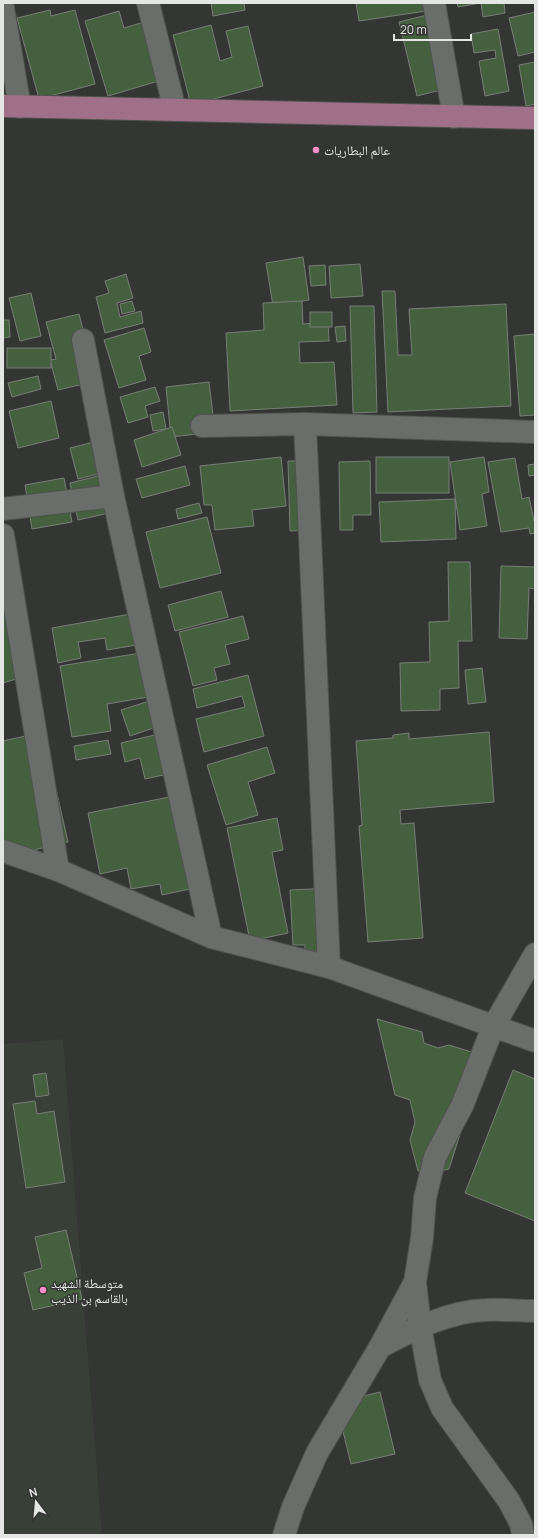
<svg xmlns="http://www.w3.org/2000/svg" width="538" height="1538" font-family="Manrope,'Noto Naskh Arabic',sans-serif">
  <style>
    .built { fill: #383f36 }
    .building { fill: #45603f; stroke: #797d78 }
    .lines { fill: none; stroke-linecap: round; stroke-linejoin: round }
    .minor-casing { stroke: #4f524e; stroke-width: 24 }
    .major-casing { stroke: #4f524e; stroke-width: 24 }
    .minor { stroke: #6a6e6a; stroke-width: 22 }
    .major { stroke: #a07089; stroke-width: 22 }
    .poi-dot { fill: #fa8fc8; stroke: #333632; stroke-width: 1.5 }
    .labels { text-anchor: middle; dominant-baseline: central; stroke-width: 3; stroke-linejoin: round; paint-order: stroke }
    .poi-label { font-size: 13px; fill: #e4e6e3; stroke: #333632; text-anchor: start }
  </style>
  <rect width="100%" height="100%" fill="#333632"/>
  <polygon class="built" points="63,1039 102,1535 3,1535 3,1044"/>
  <g class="building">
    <polygon points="211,3 244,3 245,10 213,16"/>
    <polygon points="356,3 432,3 433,10 359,21"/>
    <polygon points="457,3 504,3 505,13 483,17 481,3 458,7"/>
    <polygon points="50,10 51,16 75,10 95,84 39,99 17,18"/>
    <polygon points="119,11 124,28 144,22 162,80 108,96 85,21"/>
    <polygon points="535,12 535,52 518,56 509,18"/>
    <polygon points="435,13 453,87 417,96 399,22"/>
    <polygon points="211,25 220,61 232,57 226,31 248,26 263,86 191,105 173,35"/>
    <polygon points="498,29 509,91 485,96 479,61 496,58 495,50 474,53 471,34"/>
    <polygon points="535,62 535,104 526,106 519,65"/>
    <polygon points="303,257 309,300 273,306 266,263"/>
    <polygon points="360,264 363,296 331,298 329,266"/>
    <polygon points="325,265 326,285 311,286 309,266"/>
    <polygon points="126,274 133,298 117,303 120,317 141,311 143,323 105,333 96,297 109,293 105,281"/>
    <polygon points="382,291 395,291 398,355 412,355 409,309 506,304 511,406 388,412"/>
    <polygon points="31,293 41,336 20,341 9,298"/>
    <polygon points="132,301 135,311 122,314 120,304"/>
    <polygon points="302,301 303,324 328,322 329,341 299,342 300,363 334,362 337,405 230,411 226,333 264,330 263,303"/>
    <polygon points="350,306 374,306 377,412 353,413"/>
    <rect x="310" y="312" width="22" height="15"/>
    <polygon points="79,314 96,381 58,390 50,360 56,359 46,322"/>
    <polygon points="3,320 9,320 10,337 3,338"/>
    <polygon points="345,326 346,341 337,342 335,327"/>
    <polygon points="144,328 151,352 139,356 146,380 119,388 104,340"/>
    <polygon points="535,334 535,415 520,416 514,336"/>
    <rect x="7" y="348" width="44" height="20"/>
    <polygon points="38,376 41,389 12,397 8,383"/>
    <polygon points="209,382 215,432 171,437 166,387"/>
    <polygon points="155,387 160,401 145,406 148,417 128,423 120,397"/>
    <polygon points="51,401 59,438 18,448 9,411"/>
    <polygon points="163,412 166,429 153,431 150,415"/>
    <polygon points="172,427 181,455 142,467 134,440"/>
    <polygon points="106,439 114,470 78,479 70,448"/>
    <polygon points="281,457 286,506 252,510 254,526 215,530 212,505 204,505 200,466"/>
    <rect x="376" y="457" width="73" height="36"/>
    <polygon points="484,457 489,492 482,494 487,526 460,530 450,462"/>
    <polygon points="515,458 522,499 529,497 534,521 535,521 535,533 530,534 529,528 501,532 488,462"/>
    <polygon points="288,461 317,461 319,530 290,531"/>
    <polygon points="370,461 371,515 353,515 353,530 340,530 339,462"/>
    <polygon points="535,464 535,475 529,476 528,465"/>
    <polygon points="185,466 190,485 142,498 136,479"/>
    <polygon points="114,472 123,510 78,520 70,483"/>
    <polygon points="64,478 72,522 32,529 25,485"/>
    <polygon points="455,499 456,539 381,542 379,502"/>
    <polygon points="199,503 202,513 178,519 176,509"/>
    <polygon points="207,517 221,573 160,588 146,532"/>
    <polygon points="448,562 470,562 472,641 458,641 459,688 440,689 440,710 401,711 400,663 430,662 429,622 449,621"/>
    <polygon points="501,566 535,567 535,589 529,588 527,639 499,638"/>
    <polygon points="3,591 36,673 3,683"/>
    <polygon points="221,591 228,617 175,631 168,605"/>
    <polygon points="142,612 148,643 107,650 105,638 78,642 81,658 58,663 52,628"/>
    <polygon points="243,616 249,639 225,645 230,664 214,668 217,680 193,686 179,632"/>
    <polygon points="153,651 160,695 107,704 111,731 72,737 60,666"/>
    <polygon points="482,668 486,702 468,704 465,670"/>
    <polygon points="248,675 264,736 204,752 196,719 245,707 242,696 197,708 193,689"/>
    <polygon points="162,697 171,722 130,736 121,710"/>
    <polygon points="43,732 68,842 3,857 3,741"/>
    <polygon points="167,732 177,772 145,779 140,758 125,762 121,743"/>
    <polygon points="489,732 494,802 400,810 401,824 414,823 423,938 368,942 359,826 362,825 356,741 393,738 393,735 409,733 409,739"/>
    <polygon points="108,740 111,754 76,760 74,746"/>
    <polygon points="267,747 275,773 248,782 258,815 226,825 207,765"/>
    <polygon points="190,793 212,905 190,889 162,895 160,884 131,889 127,868 100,874 88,813"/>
    <polygon points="277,818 283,850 272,852 288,933 250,941 227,828"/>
    <polygon points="333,888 336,950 305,952 305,945 293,945 290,890"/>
    <polygon points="377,1019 422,1032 424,1043 438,1048 449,1045 481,1055 483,1062 449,1169 428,1174 418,1171 410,1140 415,1122 410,1100 395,1095"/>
    <polygon points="513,1070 535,1079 535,1221 465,1193"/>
    <polygon points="46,1073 49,1095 36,1097 33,1075"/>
    <polygon points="35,1101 37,1114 54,1111 65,1182 26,1188 13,1104"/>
    <polygon points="66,1230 82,1299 33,1310 24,1273 42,1268 35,1237"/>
    <polygon points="380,1392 395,1454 351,1464 336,1403"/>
  </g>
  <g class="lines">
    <defs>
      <g id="minor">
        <polyline points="148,3 175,110"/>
        <polyline points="434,3 454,117"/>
        <polyline points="3,8 20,107"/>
        <polyline points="83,340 113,496 211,937"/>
        <polyline points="305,424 329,967"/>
        <polyline points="202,426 305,424 535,432"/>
        <polyline points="3,509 113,496"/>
        <polyline points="3,535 58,870"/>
        <polyline points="3,851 58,870 211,937 329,967 535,1041"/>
        <polyline points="415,1282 420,1326 430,1380 442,1408 509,1501 521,1524 523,1535"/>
        <path d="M 380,1347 C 412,1330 449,1311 486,1310 C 502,1309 519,1311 535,1311"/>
        <polyline points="284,1535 293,1507 317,1453 380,1347 415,1282 422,1238 425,1198 435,1157 462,1106 493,1027 535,954"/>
      </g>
      <polyline id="major" points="3,106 535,118"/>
    </defs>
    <use href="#minor" class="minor-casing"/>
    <use href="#major" class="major-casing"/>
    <use href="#minor" class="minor"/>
    <use href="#major" class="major"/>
  </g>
  <g class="poi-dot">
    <circle cx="316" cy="150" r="4"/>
    <circle cx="43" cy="1290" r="4"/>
  </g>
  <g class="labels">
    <g class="poi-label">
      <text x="324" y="150">عالم البطاريات</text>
      <text x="51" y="1283">متوسطة الشهيد<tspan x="51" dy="15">بالقاسم بن الذيب</tspan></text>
    </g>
  </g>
  <rect width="538" height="1538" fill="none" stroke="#e4e6e3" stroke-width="8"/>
  <g transform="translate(36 1502) rotate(344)" stroke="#333632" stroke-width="3" paint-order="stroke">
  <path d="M0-3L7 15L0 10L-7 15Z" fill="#e4e6e3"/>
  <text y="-6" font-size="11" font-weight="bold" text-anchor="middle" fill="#e4e6e3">N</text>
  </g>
  <path d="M394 34v6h77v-6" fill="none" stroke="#e4e6e3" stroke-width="2"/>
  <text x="400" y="34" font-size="12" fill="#e4e6e3" stroke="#333632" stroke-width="3" paint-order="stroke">20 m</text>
</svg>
